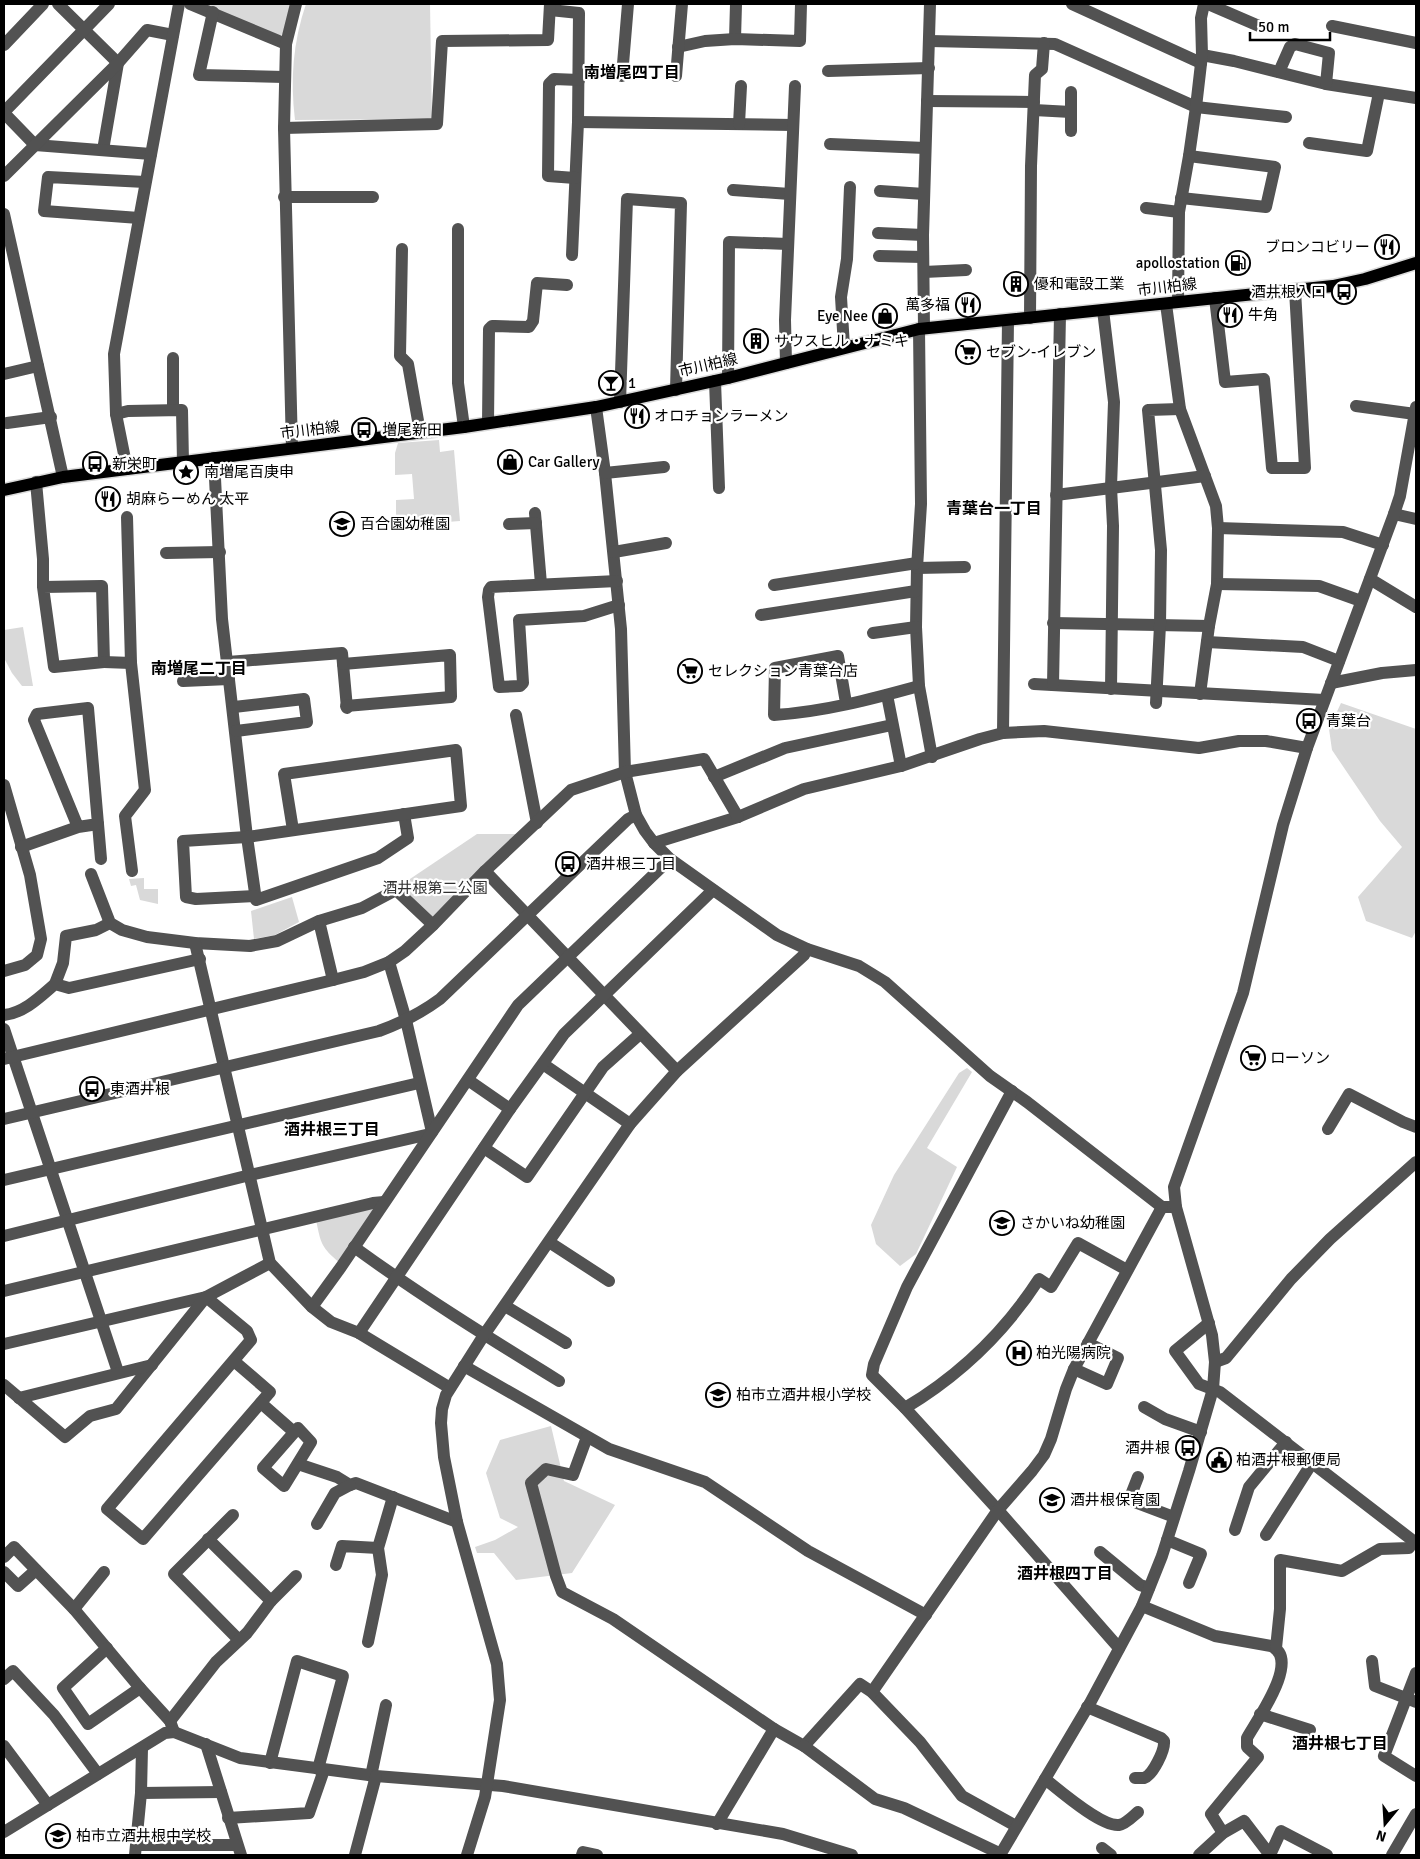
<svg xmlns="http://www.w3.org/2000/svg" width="1420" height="1859" font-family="Signika,'Noto Sans JP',sans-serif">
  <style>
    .green { fill: #d9d9d9 }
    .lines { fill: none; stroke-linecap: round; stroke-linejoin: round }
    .major-casing { stroke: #dbdbdb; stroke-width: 15 }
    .minor { stroke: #525252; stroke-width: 12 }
    .major { stroke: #000; stroke-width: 12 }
    .labels { text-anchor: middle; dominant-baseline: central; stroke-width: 4.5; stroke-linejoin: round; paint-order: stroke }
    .poi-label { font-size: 15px; fill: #000; stroke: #fff; text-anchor: start }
    .street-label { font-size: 15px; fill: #000; stroke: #fff }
    .park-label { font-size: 15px; fill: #303030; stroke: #fff }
    .neighbourhood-label { font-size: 16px; font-weight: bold; fill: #000; stroke: #fff }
  </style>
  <rect width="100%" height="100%" fill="#fff"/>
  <g class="green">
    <polygon points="203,4 291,4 283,34 277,37"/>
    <path d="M 306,4 L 430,4 L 432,119 L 295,120 C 290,80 293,42 306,4 Z"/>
    <polygon points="439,440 440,452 454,450 460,521 396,526 396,500 414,499 412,474 395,475 395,453 398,443"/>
    <polygon points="23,627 33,686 22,686 12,673 4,658 4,630"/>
    <polygon points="1341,703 1416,729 1416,931 1412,938 1366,921 1358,897 1402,847 1380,821 1332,750 1329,729"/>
    <polygon points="477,834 518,834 435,917 431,918 401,885"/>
    <polygon points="144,878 144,889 158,889 158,904 140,900 136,885 131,886 129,879"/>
    <polygon points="292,897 299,922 275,935 254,939 251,911"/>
    <polygon points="967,1068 972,1072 927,1148 957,1167 916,1254 900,1266 876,1244 871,1225 894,1175 959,1073"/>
    <path d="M 372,1207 L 375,1211 L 340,1263 C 321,1247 321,1244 316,1220 Z"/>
    <polygon points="551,1426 564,1481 615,1505 572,1573 516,1580 494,1553 477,1553 475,1547 495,1540 518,1527 500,1518 486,1473 500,1440"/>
  </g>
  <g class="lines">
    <defs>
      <polyline id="major" points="4,490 63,477 464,427 596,407 728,378 919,329 1333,286 1365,279 1416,263"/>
    </defs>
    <use href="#major" class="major-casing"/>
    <g class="minor">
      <polyline points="58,4 118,63 103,150"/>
      <polyline points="190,4 286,44"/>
      <polyline points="1072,4 1201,63"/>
      <polyline points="1208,4 1259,26"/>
      <polyline points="550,10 579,13 578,122 572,255"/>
      <polyline points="213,12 199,75 284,77"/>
      <polyline points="1332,26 1416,43"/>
      <polyline points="735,39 736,4"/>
      <polyline points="930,41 1055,44 1196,107 1286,117"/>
      <polyline points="4,45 43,4"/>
      <polyline points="678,47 705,41 735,39 800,41 801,4"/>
      <polyline points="1202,55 1234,61 1326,84 1416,98"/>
      <polyline points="828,71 929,68"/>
      <polyline points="1279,72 1290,47 1295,44 1329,53 1326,84"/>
      <polyline points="622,76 628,4"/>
      <polyline points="676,76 682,4"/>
      <polyline points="927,101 1034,102"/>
      <polyline points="1034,110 1071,112"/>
      <polyline points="4,112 109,4"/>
      <polyline points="4,113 35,145 151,154"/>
      <polyline points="578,122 793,125"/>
      <polyline points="739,124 741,86"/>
      <polyline points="284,128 437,124 442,41 548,40 550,4"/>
      <polyline points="1071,131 1071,92"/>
      <polyline points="1309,143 1367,151 1379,93"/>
      <polyline points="830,144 925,148"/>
      <polyline points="4,176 118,63 147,30 173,35"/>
      <polyline points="575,178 548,176 549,84 554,79 579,80"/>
      <polyline points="733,190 790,194"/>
      <polyline points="880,191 924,194"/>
      <polyline points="284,197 373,197"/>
      <polyline points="1181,198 1266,207 1275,167 1189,156"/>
      <polyline points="1146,208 1179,212"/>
      <polyline points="4,214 63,477"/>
      <polyline points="139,218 44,211 48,177 145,182"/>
      <polyline points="458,229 458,383 464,427"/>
      <polyline points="878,233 923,235"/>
      <polyline points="402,249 400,356 408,364 420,432"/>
      <polyline points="879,256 923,257"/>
      <polyline points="924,272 966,270"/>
      <polyline points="1215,298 1225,382 1264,379 1272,468 1305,468 1295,290"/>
      <polyline points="1178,301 1179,212 1189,156 1196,107 1202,55 1201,18 1204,4"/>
      <polyline points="1166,304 1180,409 1216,506 1218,528 1217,584 1209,626 1200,694"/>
      <polyline points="1103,310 1114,402 1111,487 1113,526 1111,689"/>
      <polyline points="1030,318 1031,166 1035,75 1042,69 1044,43"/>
      <polyline points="924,328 923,235 930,4"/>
      <polyline points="919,329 921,504 917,568 916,627 919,686 932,757"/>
      <polyline points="844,347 841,297 847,259 850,187"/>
      <polyline points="786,363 785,320 795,86"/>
      <polyline points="4,374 38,366"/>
      <polyline points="728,378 729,242 788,244"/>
      <polyline points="715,381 719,488"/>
      <polyline points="620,402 627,199 681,203 676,390"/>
      <polyline points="1356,406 1415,414"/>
      <polyline points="596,407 605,473 621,629 625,772 636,815 645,831 654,843 670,859 777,935 807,949 859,966 885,982 990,1076 1027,1102 1162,1207 1176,1207"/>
      <polyline points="173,410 173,358"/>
      <polyline points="116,414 128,411 182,410 183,463"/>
      <polyline points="7,423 51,417"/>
      <polyline points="488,423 489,329 492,326 495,326 529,327 533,321 537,283 567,285"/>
      <polyline points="292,448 284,128 286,44 296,4"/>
      <polyline points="214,458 222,619 247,837 256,900 378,858 408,838 404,814"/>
      <polyline points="127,469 116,414 114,354 179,4"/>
      <polyline points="605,473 664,467"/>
      <polyline points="36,482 43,559 43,587 54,667 104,662 102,586 43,587"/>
      <polyline points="1056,495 1205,476"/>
      <polyline points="535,513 541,584"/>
      <polyline points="1394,514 1416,519"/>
      <polyline points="509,524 536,523"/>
      <polyline points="1218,528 1343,532 1383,545"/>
      <polyline points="614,552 666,543"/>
      <polyline points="166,553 220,552"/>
      <polyline points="917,568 965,567"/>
      <polyline points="1370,579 1416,607"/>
      <polyline points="617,581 491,587 489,590 488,597 499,687 520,686 523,683 519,620 584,616 619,605"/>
      <polyline points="1217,584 1319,586 1361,601"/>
      <polyline points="774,585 917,563"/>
      <polyline points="761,615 916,591"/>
      <polyline points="1053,623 1209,626"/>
      <polyline points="873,633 916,627"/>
      <polyline points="1207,642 1303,647 1339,661"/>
      <polyline points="104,662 131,663 127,517"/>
      <polyline points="228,662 342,653 347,708"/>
      <polyline points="131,663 145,790 125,816 132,871"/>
      <polyline points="343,664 450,655 451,697 346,706"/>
      <polyline points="183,681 229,679"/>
      <polyline points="1331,683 1382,673 1416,670"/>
      <polyline points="1034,684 1324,700"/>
      <polyline points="1053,685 1060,314"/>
      <polyline points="887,695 901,766"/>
      <path d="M 846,703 L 838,656 L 775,668 L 774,715 C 823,712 872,699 919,686"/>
      <polyline points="1156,703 1160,625 1161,550 1148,410 1180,409"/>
      <polyline points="234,707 304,699 307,722 236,731"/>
      <polyline points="516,715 537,823"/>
      <polyline points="1003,733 1008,320"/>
      <polyline points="714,777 785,748 892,725"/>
      <polyline points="4,785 30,875 41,939 37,955 25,965 4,971"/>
      <polyline points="98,824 101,859"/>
      <polyline points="654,843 738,817 804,789 901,766 980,739 1003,733 1044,731 1199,748 1239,741 1266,741 1307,748"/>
      <polyline points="21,847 78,827 34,720 37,714 88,708 98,824 78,827"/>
      <polyline points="485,871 677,1071"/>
      <polyline points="91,874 110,923 122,930 147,937 195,943 250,946 277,941 319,921 362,908 396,890 433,925"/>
      <polyline points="255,896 196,899 186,897 183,841 247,837 461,806 456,750 284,774 293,830"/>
      <polyline points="319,921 333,980"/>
      <polyline points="195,943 270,1263 312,1307 331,1322 359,1333 450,1388"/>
      <polyline points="389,962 406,1020 432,1132"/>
      <polyline points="55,984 63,963 66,936 96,930 110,923"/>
      <path d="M 4,1015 C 24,1013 40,997 55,984 L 69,988 L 200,959"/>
      <polyline points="4,1029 118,1372"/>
      <polyline points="4,1059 333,980 364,972 389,962 405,951 433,925 485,871 571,790 625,772 704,759 738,817"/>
      <polyline points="543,1064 630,1124"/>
      <polyline points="468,1080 510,1109"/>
      <polyline points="1012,1091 907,1287 874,1364 872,1375 905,1408 998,1510 1119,1648"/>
      <path d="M 4,1119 L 379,1031 C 401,1023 421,1013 440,999 L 628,819 L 636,815"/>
      <polyline points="1328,1129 1349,1094 1403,1122 1416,1127"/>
      <polyline points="484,1148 527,1177 603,1067 640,1034"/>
      <polyline points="4,1180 419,1083"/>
      <polyline points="4,1236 250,1175 430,1134"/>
      <polyline points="549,1242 609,1281"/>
      <path d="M 354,1247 C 420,1295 489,1338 559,1381"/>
      <polyline points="4,1291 373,1203 384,1202"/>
      <polyline points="505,1306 566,1343"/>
      <polyline points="312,1307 341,1267 518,1005 670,859"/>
      <polyline points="1209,1323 1175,1351 1199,1384 1220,1392 1416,1543"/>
      <polyline points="359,1333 510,1109 564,1034 713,890"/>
      <polyline points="4,1344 206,1297 247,1331 251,1340 107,1509 143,1539 270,1392 234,1361"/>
      <polyline points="1215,1362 1226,1358 1291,1279 1330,1239 1416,1162"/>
      <polyline points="464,1366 609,1449 705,1482 808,1551 926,1615"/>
      <polyline points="1074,1369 1107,1384 1118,1358 1088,1343"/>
      <polyline points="4,1385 65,1437 90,1416 116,1409 206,1297 270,1263"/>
      <polyline points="19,1398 152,1365"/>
      <polyline points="261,1403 294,1432"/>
      <polyline points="1144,1407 1165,1419 1201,1432"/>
      <path d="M 905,1408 C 960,1375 1004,1333 1039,1279 L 1051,1287 L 1078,1243 L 1127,1270"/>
      <polygon points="298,1428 311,1442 284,1486 263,1468"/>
      <polyline points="587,1437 573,1475 546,1469 531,1483 556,1576 562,1592 613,1619 774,1729 804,1746 860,1684 872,1692 920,1742 962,1796 1016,1826"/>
      <polyline points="298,1464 337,1477 350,1485 356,1483 457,1522"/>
      <polyline points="1138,1477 1129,1500 1174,1517"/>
      <polyline points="233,1515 174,1574 239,1640"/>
      <polyline points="317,1524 335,1493 350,1485"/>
      <polyline points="1235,1530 1249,1487 1286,1442"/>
      <polyline points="1266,1535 1312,1463"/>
      <polyline points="208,1539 271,1601"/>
      <polyline points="1167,1540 1201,1554 1189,1583"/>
      <polyline points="1100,1552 1140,1585 1149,1588"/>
      <polyline points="4,1557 14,1547 74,1609 140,1688 170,1721 174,1732"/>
      <polyline points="336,1565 342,1546 378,1548"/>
      <polyline points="4,1572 18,1586 36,1570"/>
      <path d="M 1142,1606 L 1215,1636 L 1271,1646 C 1302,1659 1256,1721 1247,1738 L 1247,1747 L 1258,1757 L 1211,1814 L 1223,1833"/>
      <polyline points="74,1609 104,1572"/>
      <polyline points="368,1642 382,1575 378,1548 393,1497"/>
      <polyline points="107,1648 63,1688 88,1724 140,1688"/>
      <polyline points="1276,1648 1280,1609 1280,1560 1342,1571 1380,1549 1409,1548 1413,1542"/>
      <polyline points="1372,1661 1375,1686 1416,1702"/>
      <polyline points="1416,1673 1384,1756 1416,1776"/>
      <polyline points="4,1679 13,1671 54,1715 98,1774"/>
      <polyline points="872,1692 998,1510 1032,1471 1044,1455 1051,1439 1066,1389 1074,1369 1162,1207"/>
      <path d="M 1087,1707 L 1161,1738 L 1164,1741 C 1165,1750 1153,1775 1144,1778 C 1143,1778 1136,1778 1135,1778"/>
      <polyline points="1260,1714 1310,1730"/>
      <polyline points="170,1721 216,1662 247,1633 271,1601 296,1576"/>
      <polyline points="206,1744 241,1855"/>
      <polyline points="4,1746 48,1805"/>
      <polyline points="804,1746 875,1799 904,1808 1001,1854"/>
      <polyline points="270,1763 297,1661 343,1676 318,1769"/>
      <polyline points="371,1776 386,1705"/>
      <path d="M 1045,1779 C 1059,1790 1101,1827 1119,1825 C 1126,1824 1133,1816 1138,1812"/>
      <polyline points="141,1793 221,1792"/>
      <polyline points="228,1818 309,1813 324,1770"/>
      <polyline points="717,1824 774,1729"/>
      <polyline points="4,1832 165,1733 174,1732 240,1758 376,1776 503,1786 783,1834 852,1855"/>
      <polyline points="136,1845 237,1845"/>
      <polyline points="1102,1848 1111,1855"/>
      <polyline points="135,1855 141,1793 142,1748"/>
      <polyline points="355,1855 376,1776"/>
      <polyline points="467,1855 485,1797 500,1700 497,1664 457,1522 444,1457 441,1423 442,1409 446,1395 484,1335 630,1124 677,1071 804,955 807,949"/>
      <polyline points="582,1855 583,1852 597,1855"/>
      <polyline points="1000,1855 1090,1703 1142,1606 1162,1556 1189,1471 1213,1389 1215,1362 1212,1335 1176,1207 1174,1187 1243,993 1283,825 1307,748 1394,514 1400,496 1416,407"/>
      <polyline points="1199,1855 1223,1833 1244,1821 1270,1855 1281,1831 1327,1855"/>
      <polyline points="1392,1855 1416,1814"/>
    </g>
    <use href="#major" class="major"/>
  </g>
  <defs>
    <symbol id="restaurant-ring" viewBox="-11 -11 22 22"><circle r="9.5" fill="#fff" stroke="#000" stroke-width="1.5"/><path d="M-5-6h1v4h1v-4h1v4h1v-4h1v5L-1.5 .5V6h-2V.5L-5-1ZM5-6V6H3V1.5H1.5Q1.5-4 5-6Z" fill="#000"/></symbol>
    <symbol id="fuel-ring" viewBox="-11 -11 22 22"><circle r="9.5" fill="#fff" stroke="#000" stroke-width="1.5"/><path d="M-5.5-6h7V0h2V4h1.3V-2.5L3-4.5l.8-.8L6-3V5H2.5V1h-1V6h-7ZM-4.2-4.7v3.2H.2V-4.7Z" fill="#000"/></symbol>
    <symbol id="building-ring" viewBox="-11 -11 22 22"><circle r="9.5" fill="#fff" stroke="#000" stroke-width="1.5"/><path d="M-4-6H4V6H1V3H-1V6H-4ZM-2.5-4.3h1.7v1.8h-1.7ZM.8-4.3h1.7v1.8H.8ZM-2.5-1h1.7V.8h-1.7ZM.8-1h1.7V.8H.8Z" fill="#000"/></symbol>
    <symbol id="bus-ring" viewBox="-11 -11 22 22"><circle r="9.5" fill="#fff" stroke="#000" stroke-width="1.5"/><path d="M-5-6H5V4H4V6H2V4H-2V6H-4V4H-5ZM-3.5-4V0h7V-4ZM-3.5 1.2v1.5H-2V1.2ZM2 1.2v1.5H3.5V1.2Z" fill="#000"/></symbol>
    <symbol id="shop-ring" viewBox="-11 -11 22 22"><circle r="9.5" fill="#fff" stroke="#000" stroke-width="1.5"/><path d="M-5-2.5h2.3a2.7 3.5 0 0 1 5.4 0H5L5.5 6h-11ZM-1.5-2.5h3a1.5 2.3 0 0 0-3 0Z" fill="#000"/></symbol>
    <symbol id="supermarket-ring" viewBox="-11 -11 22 22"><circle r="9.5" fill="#fff" stroke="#000" stroke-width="1.5"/><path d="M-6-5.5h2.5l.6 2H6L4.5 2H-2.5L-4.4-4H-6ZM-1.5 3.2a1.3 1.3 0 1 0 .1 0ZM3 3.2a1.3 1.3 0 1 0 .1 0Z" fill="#000"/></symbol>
    <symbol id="bar-ring" viewBox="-11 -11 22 22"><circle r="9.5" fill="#fff" stroke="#000" stroke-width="1.5"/><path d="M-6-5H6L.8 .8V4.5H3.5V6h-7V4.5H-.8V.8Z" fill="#000"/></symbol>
    <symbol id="sight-ring" viewBox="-11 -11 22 22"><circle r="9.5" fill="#fff" stroke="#000" stroke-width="1.5"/><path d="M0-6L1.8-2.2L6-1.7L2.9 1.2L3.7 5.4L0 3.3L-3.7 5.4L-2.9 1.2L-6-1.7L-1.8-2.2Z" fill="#000"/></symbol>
    <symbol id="school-ring" viewBox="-11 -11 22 22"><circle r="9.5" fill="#fff" stroke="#000" stroke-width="1.5"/><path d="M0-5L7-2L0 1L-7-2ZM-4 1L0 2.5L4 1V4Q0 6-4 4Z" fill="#000"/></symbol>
    <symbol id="hospital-ring" viewBox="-11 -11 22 22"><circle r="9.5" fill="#fff" stroke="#000" stroke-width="1.5"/><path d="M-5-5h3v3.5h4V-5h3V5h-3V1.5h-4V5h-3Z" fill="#000"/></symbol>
    <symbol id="civic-ring" viewBox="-11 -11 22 22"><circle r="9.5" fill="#fff" stroke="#000" stroke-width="1.5"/><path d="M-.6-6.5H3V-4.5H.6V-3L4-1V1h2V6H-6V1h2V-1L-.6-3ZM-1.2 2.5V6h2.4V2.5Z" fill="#000"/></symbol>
  </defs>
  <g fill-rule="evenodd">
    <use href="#restaurant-ring" x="1373" y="233" width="28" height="28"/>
    <use href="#fuel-ring" x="1224" y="249" width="28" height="28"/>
    <use href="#building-ring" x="1002" y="270" width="28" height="28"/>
    <use href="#bus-ring" x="1330" y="278" width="28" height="28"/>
    <use href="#restaurant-ring" x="954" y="291" width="28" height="28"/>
    <use href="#restaurant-ring" x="1216" y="301" width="28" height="28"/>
    <use href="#shop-ring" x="871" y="302" width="28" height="28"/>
    <use href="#building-ring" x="742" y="327" width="28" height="28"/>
    <use href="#supermarket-ring" x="954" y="338" width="28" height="28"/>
    <use href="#bar-ring" x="597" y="369" width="28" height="28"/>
    <use href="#restaurant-ring" x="623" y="402" width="28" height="28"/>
    <use href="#bus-ring" x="350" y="416" width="28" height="28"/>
    <use href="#shop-ring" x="496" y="448" width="28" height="28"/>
    <use href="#bus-ring" x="81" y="450" width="28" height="28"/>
    <use href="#sight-ring" x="172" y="458" width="28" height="28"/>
    <use href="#restaurant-ring" x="94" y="485" width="28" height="28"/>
    <use href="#school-ring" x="328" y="510" width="28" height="28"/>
    <use href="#supermarket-ring" x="676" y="657" width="28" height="28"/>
    <use href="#bus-ring" x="1295" y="707" width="28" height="28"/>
    <use href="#bus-ring" x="554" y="850" width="28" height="28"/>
    <use href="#supermarket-ring" x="1239" y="1044" width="28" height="28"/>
    <use href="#bus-ring" x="78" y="1075" width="28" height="28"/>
    <use href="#school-ring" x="988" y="1209" width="28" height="28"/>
    <use href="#hospital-ring" x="1005" y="1339" width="28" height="28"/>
    <use href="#school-ring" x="704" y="1381" width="28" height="28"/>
    <use href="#bus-ring" x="1174" y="1434" width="28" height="28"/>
    <use href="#civic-ring" x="1205" y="1446" width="28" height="28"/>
    <use href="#school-ring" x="1038" y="1486" width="28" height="28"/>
    <use href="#school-ring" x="44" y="1822" width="28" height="28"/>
  </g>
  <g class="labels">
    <g class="poi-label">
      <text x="1370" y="247" text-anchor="end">ブロンコビリー</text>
      <text x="1220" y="263" text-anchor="end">apollostation</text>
      <text x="1034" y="284">優和電設工業</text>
      <text x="1326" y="292" text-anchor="end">酒井根入口</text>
      <text x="950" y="305" text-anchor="end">萬多福</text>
      <text x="1248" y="315">牛角</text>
      <text x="868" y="316" text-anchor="end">Eye Nee</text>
      <text x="774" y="341">サウスヒル・ナミキ</text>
      <text x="986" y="352">セブン-イレブン</text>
      <text x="628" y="383">1</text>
      <text x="654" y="416">オロチョンラーメン</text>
      <text x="382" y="430">増尾新田</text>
      <text x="528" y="462">Car Gallery</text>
      <text x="112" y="464">新栄町</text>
      <text x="204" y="472">南増尾百庚申</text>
      <text x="126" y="499">胡麻らーめん 太平</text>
      <text x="360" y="524">百合園幼稚園</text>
      <text x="708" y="671">セレクション青葉台店</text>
      <text x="1326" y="721">青葉台</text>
      <text x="586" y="864">酒井根三丁目</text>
      <text x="1270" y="1058">ローソン</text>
      <text x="110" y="1089">東酒井根</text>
      <text x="1020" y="1223">さかいね幼稚園</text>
      <text x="1036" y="1353">柏光陽病院</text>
      <text x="736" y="1395">柏市立酒井根小学校</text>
      <text x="1170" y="1448" text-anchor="end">酒井根</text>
      <text x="1236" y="1460">柏酒井根郵便局</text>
      <text x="1070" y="1500">酒井根保育園</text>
      <text x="76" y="1836">柏市立酒井根中学校</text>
    </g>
    <g class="street-label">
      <text transform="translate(1167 287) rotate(-7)">市川柏線</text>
      <text transform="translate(708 365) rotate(-13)">市川柏線</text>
      <text transform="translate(310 430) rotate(-7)">市川柏線</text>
    </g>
    <g class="park-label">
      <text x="435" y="888">酒井根第二公園</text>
    </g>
    <g class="neighbourhood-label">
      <text x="632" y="73">南増尾四丁目</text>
      <text x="994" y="509">青葉台一丁目</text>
      <text x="199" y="669">南増尾二丁目</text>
      <text x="332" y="1130">酒井根三丁目</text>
      <text x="1065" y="1574">酒井根四丁目</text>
      <text x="1340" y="1744">酒井根七丁目</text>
    </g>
  </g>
  <rect width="1420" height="1859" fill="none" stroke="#000000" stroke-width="10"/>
  <g transform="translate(1385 1824) rotate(198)" stroke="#ffffff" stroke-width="4" paint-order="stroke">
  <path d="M0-4L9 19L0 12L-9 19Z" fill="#000000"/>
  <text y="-8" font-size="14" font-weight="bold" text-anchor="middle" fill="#000000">N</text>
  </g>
  <path d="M1250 32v8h80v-8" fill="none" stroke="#000000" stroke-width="2.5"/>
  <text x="1258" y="32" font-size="15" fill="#000000" stroke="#ffffff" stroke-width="4" paint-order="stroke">50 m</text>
</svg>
